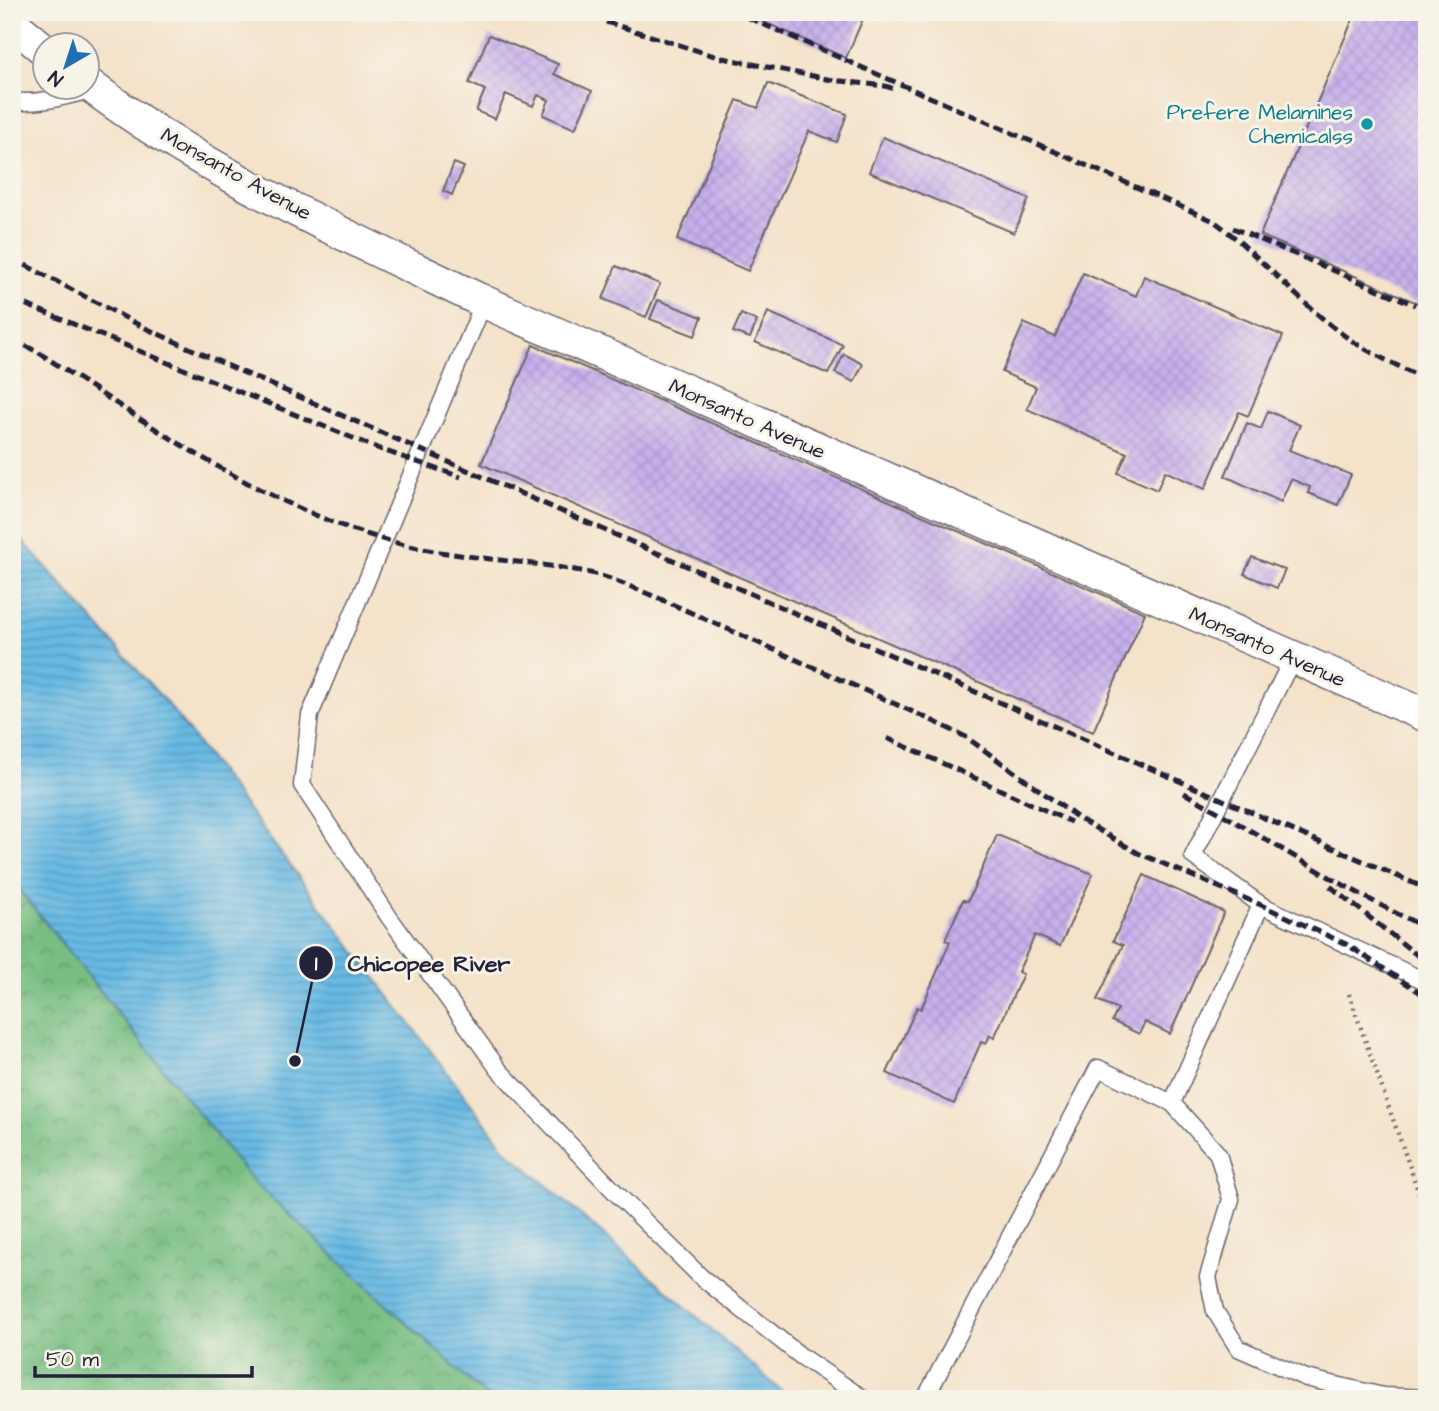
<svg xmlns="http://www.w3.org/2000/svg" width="1439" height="1411" font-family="'Architects Daughter',sans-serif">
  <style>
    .forest { fill: url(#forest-crowns); stroke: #4d705f; stroke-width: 2 }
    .water { fill: url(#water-rules); stroke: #456e90; stroke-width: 2 }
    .building { fill: url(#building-cross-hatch) }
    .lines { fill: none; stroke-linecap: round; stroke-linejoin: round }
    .service-casing { stroke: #6c656d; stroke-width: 19 }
    .minor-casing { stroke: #6c656d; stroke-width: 35 }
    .path { stroke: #6c656d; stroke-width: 4.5; stroke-dasharray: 2 5; stroke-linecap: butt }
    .service { stroke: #fff; stroke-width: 16 }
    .minor { stroke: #fff; stroke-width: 32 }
    .rail { stroke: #22223b; stroke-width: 5; stroke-dasharray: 10 5; stroke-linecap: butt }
    .culture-dot { fill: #0f9aa8; stroke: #f7f3e8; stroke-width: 2.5 }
    .labels { text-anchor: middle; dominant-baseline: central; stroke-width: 6; stroke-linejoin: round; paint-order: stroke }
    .culture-label { font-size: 21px; fill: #0d838f; stroke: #f7f3e8; text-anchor: end }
    .street-label { font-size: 21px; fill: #22223b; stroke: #f7f3e8 }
    .leader { fill: none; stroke: #22223b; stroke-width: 2.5 }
    .callout-dot { fill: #22223b; stroke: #f7f3e8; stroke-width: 2.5 }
    .mark-label { font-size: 21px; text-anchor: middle; font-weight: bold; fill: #fff }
    .callout-label { font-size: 23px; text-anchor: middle; font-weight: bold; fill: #22223b; stroke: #f7f3e8; stroke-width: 6; stroke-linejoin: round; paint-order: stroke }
  </style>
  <defs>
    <pattern id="forest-crowns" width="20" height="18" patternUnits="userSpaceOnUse" patternTransform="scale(1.75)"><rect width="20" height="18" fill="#78be83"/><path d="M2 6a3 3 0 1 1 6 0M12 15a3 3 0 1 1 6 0" fill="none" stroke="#629a6c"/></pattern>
    <pattern id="water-rules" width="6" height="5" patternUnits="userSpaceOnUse" patternTransform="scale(1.75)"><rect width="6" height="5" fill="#68bae4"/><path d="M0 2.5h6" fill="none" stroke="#5597ba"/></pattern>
    <pattern id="building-cross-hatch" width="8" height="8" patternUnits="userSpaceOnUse" patternTransform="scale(1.75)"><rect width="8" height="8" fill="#c7b0ec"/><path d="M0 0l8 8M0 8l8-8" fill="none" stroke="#ab97cb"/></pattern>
  </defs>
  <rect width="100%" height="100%" fill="#f7f3e8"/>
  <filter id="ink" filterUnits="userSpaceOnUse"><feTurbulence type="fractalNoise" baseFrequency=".0143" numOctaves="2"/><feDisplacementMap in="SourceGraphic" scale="14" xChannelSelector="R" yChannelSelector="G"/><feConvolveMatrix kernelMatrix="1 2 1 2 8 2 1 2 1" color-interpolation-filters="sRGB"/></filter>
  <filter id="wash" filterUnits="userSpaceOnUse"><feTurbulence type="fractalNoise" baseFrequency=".00686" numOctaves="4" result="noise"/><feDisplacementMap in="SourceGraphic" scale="28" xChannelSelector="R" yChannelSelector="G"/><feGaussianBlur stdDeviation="1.57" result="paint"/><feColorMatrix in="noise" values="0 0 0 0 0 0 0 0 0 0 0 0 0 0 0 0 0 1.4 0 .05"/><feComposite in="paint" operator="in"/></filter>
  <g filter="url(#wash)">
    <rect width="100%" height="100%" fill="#f4e2c9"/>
    <polygon class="forest" points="12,881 253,1181 489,1399 12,1399"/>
    <polygon class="water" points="12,532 23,541 170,707 505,1149 791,1399 489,1399 253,1181 12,881"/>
    <g id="blocks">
      <g class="building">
        <polygon points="741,12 866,12 846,58"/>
        <polygon points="1356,12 1427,12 1427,279 1417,303 1260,235"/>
        <polygon points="489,35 558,64 554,74 592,91 575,129 543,115 549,100 538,95 533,106 506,94 495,119 476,111 485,90 469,83"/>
        <polygon points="768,83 847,114 837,142 809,131 748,271 677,240 737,100 758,108"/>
        <polygon points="883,137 1029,199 1014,233 869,172"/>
        <polygon points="454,163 464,167 452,195 443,191"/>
        <polygon points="616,266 660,284 646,317 603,299"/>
        <polygon points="1083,273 1136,296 1144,276 1283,336 1248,416 1239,412 1205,489 1165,471 1157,490 1118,473 1127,453 1027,409 1036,387 1002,372 1024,323 1055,337"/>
        <polygon points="658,300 702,317 695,336 650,319"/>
        <polygon points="768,312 843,345 828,374 755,342"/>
        <polygon points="741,314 757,321 750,338 733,332"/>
        <polygon points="533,345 1145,613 1093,732 481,464"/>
        <polygon points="844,354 863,364 854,382 835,373"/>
        <polygon points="1268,411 1300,425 1289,450 1351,475 1338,505 1308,493 1310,487 1291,479 1281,502 1225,476 1247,423 1261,429"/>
        <polygon points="1252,557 1285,570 1277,588 1244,574"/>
        <polygon points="997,835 1093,874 1060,946 1035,935 1018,972 1023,974 994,1038 990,1035 986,1044 981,1042 954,1104 887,1073 917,1007 921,1009 950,942 945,940 963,900 968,901"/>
        <polygon points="1144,875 1224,912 1170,1034 1145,1022 1139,1034 1112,1021 1118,1009 1097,1000 1123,945 1113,941"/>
      </g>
    </g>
  </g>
  <g filter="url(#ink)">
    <use href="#blocks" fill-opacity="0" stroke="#6c656d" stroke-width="2"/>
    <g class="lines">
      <defs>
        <g id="service">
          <path d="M 12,101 C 40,105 68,95 95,89"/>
          <polyline points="484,302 310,715 302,785 389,917 499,1070 616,1193 701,1277 802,1357 864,1399"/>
          <polyline points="1261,905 1427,982"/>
          <polyline points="1172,1103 1261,905 1193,856 1293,658"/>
          <polyline points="925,1399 1098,1068 1172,1103 1218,1154 1231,1199 1208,1277 1215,1311 1238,1348 1306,1378 1383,1396 1427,1398"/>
        </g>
        <g id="minor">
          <polyline points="12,23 46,51"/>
          <path d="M 88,84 C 205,173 348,236 480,300 L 1427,716"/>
        </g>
      </defs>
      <use href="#service" class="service-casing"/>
      <use href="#minor" class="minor-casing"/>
      <polyline class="path" points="1349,994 1427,1216"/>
      <use href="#service" class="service"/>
      <use href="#minor" class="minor"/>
      <g class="rail">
        <path d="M 735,12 L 1214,221 C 1261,256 1298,302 1345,336 C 1370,354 1399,366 1427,380"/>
        <polyline points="606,22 718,57 832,80 885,86 895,89"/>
        <polyline points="1233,228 1415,305"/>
        <polyline points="12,258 141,326 231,367 1427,889"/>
        <polyline points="12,299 382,450 461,477"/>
        <path d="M 12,339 L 36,351 C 148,423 256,503 386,540 C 451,559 519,559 586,572 C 610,577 633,588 656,597 L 931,720 L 966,737 L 1078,818 L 1138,853 L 1261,905 L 1346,944 L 1427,997"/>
        <polyline points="887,738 1071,822"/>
        <path d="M 1184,793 C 1266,837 1342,889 1427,928"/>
        <polyline points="1330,886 1427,963"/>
      </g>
    </g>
  </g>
  <circle class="culture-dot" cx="1367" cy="124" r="7"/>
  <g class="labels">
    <g class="culture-label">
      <text x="1353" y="112">Prefere Melamines<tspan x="1353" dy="24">Chemicalss</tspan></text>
    </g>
    <g class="street-label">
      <text transform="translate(236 174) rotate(29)">Monsanto Avenue</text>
      <text transform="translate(747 419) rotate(24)">Monsanto Avenue</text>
      <text transform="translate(1267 647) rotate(24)">Monsanto Avenue</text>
    </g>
  </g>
  <path class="leader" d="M295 1061L316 963"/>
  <g class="callout-dot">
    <circle cx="295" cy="1061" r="7"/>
    <circle cx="316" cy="963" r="18"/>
  </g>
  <g class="mark-label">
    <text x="316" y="970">1</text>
  </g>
  <g class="callout-label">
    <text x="429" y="971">Chicopee River</text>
  </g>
  <rect width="1439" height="1411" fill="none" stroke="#f7f3e8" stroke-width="42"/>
  <g transform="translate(66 66) rotate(219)"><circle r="33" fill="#f7f3e8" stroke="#a29fa3" stroke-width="2"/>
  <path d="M0-5L12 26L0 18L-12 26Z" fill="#1f6fb2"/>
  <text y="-10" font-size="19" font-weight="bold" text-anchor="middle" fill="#22223b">N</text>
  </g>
  <path d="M35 1366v10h217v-10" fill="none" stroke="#22223b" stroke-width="3.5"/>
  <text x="46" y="1366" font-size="21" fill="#22223b" stroke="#f7f3e8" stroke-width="5" paint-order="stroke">50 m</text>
</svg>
